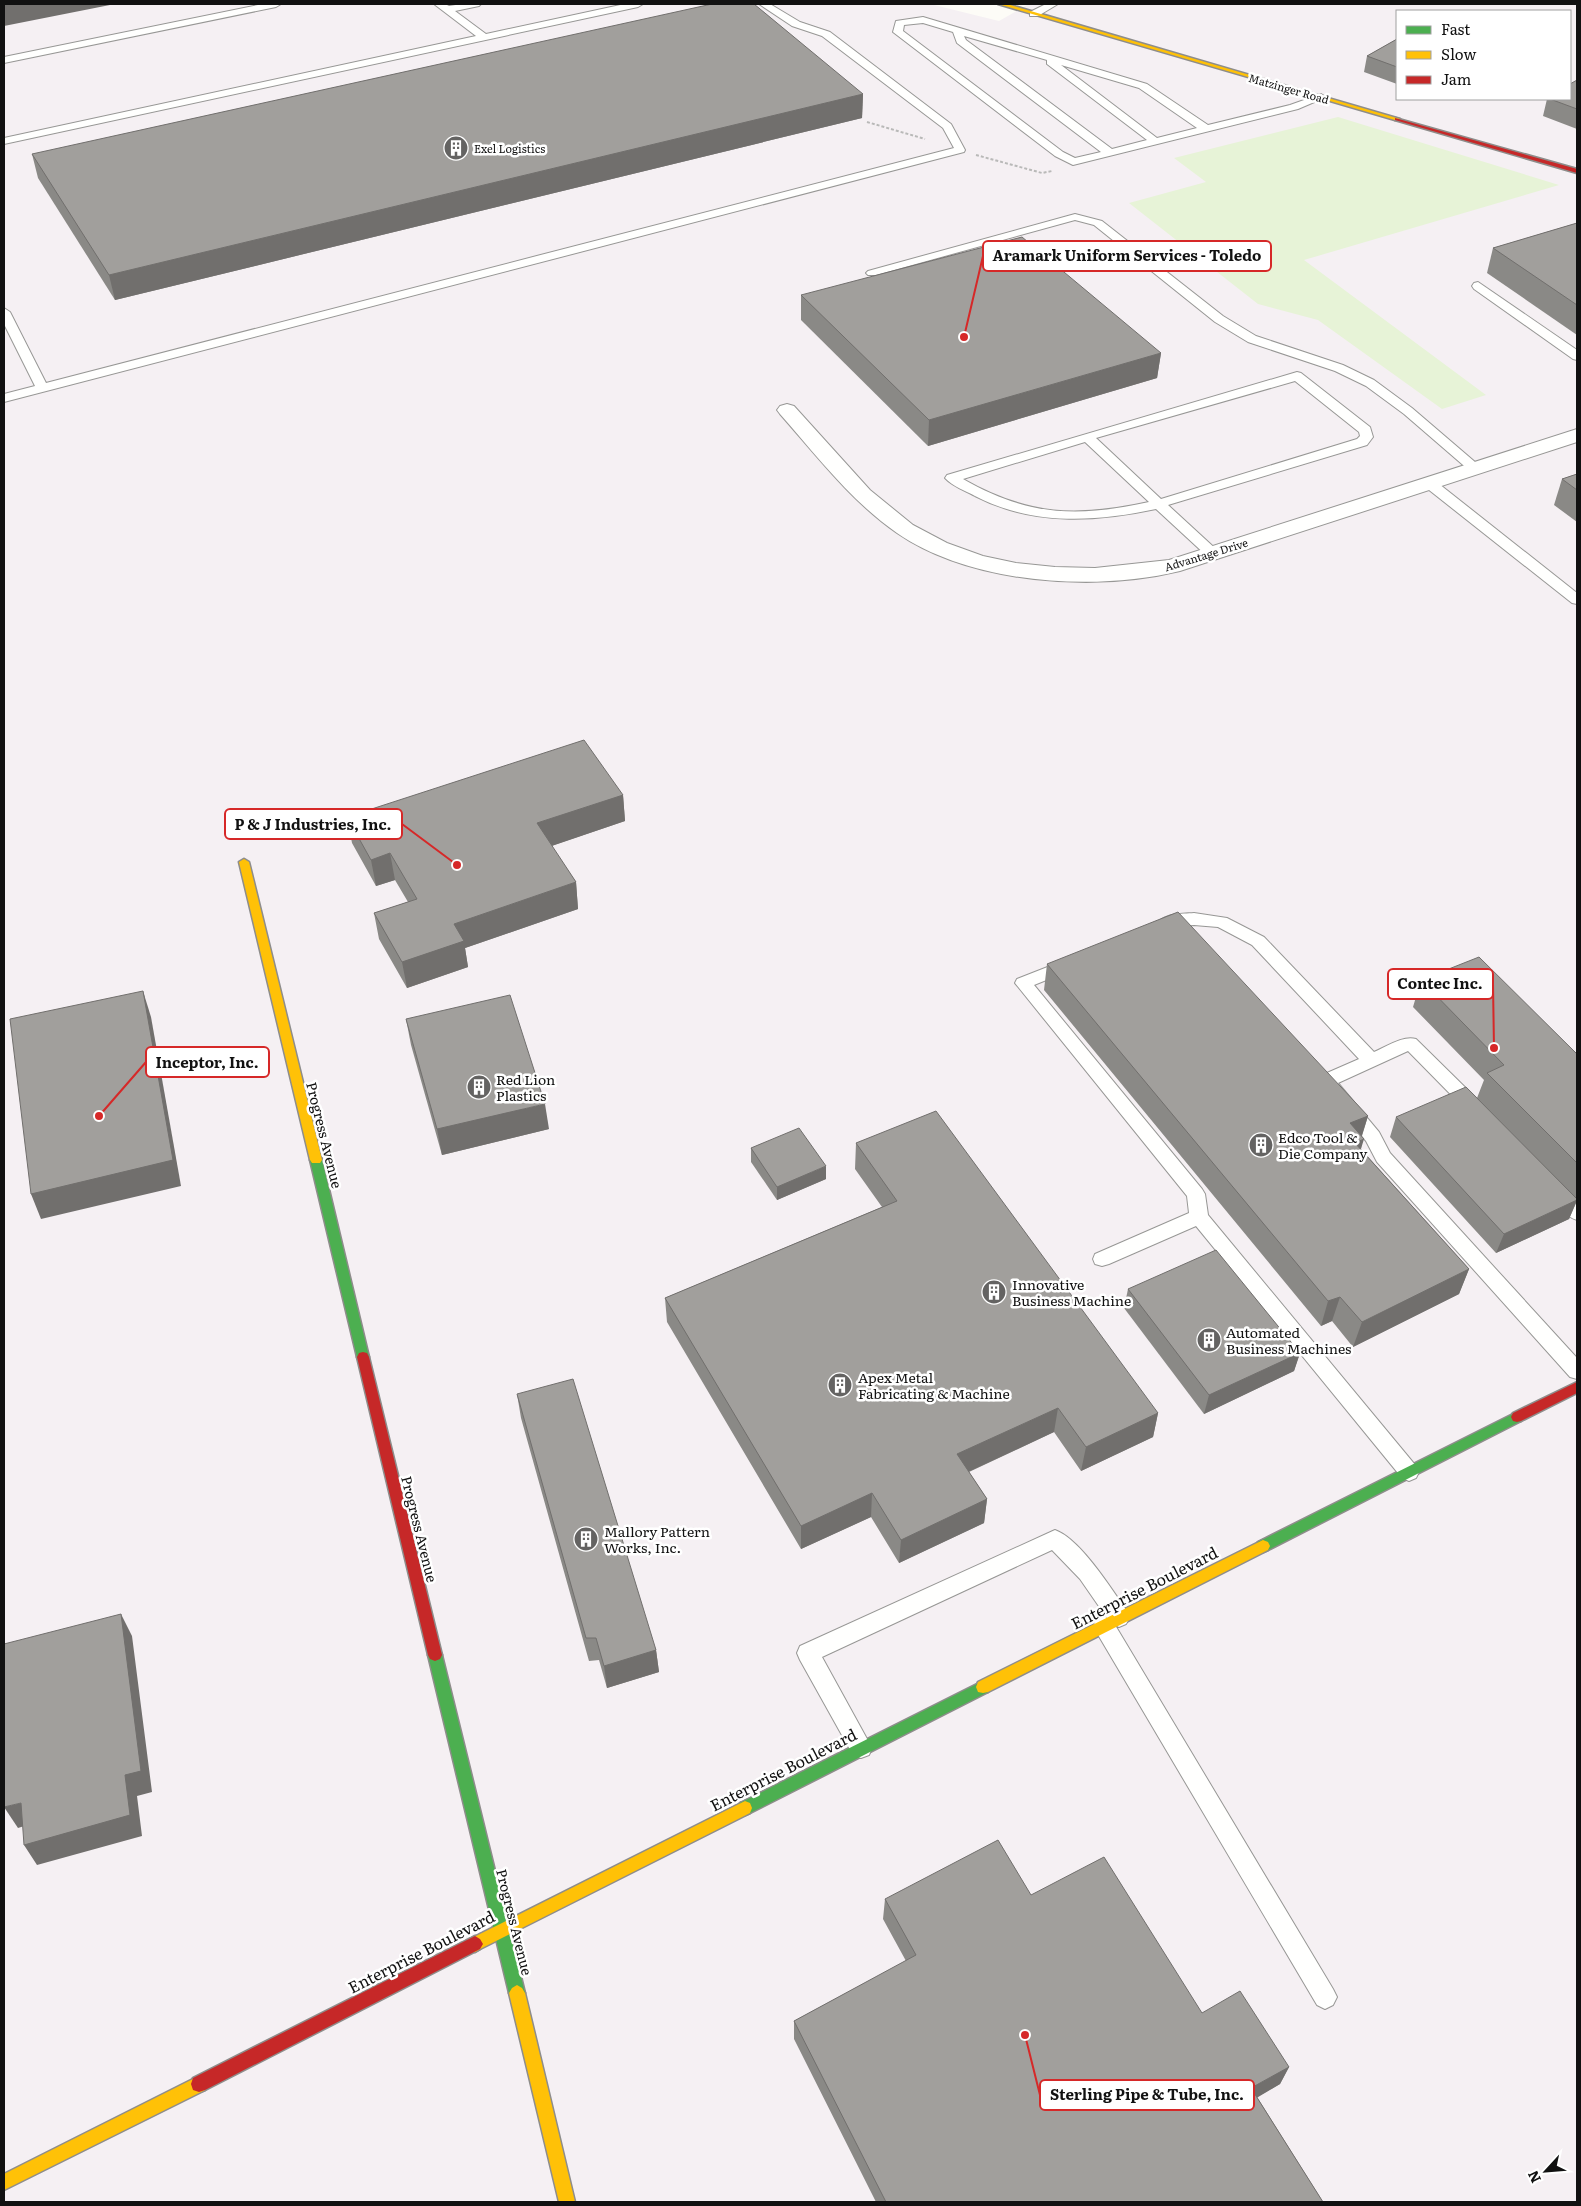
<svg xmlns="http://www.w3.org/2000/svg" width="1581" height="2206" font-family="Literata,serif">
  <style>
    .industrial { fill: #f5f0f3; fill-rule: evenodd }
    .green { fill: #e7f3d7 }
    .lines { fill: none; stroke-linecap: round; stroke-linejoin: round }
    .lane-casing { stroke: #979795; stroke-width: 2 }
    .street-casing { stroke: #979795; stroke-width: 2 }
    .fast-casing { stroke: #8e8d8b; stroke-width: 3 }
    .slow-casing { stroke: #8e8d8b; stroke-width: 3 }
    .jam-casing { stroke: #8e8d8b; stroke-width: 3 }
    .path { stroke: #b9b9b8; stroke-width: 2; stroke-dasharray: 3 2; stroke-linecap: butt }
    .lane { fill: #fffffe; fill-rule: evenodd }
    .street { fill: #fffffe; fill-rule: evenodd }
    .fast { fill: #4caf50; fill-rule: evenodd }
    .slow { fill: #ffc107; fill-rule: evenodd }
    .jam { fill: #c62828; fill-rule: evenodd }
    .wall { fill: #8a8986 }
    .shaded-wall { fill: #716f6d }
    .building { fill: #a19f9c; stroke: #716f6d }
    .labels { text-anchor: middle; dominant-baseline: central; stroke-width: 5; stroke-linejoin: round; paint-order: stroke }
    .far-street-label { font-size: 11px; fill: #111; stroke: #fff }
    .far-poi-label { font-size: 11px; fill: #111; stroke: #fff; text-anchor: start }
    .poi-label { font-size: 14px; fill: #111; stroke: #fff; text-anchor: start }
    .street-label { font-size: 14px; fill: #111; stroke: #fff }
    .near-street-label { font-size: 16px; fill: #111; stroke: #fff }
    .leader { fill: none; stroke: #d62828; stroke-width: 2 }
    .callout-dot { fill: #d62828; stroke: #fff; stroke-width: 2 }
    .callout { fill: #fff; stroke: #d62828; stroke-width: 2 }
    .callout-label { font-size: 15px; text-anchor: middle; font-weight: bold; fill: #111 }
  </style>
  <rect width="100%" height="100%" fill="#fdfcf7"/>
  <path class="industrial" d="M 4,4 L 930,4 L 999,21 L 1029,4 L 1577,4 L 1577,2202 L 4,2202 ZM 1397,11 L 1570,11 L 1570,99 L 1397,99 Z"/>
  <polygon class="green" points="1338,117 1559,185 1304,260 1486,395 1442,409 1318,320 1258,304 1129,203 1206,182 1174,158"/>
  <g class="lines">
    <defs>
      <g id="lane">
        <polygon points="263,4 281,4 276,7 4,63 4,57"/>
        <polygon points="434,4 445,4 449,6 462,4 481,4 479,6 455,11 486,34 625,4 643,4 638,7 4,144 4,138 476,36"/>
        <polygon points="759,4 770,4 800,22 830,32 951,124 965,150 964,152 4,402 4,394 35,386 4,324 4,308 10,312 46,383 954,148 943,128 822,36 792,26"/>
        <polygon points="1046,4 1058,4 1038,16 1030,16 1030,12"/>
        <path d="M 923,17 L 1147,84 L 1208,125 L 1290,105 L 1321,94 L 1326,97 L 1298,109 L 1073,165 L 1055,156 L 893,32 L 896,21 ZM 923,23 L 953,32 L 957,43 L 1101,152 L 1075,158 L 1063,152 L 903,31 L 904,25 ZM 964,36 L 1047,60 L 1047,64 L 1147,140 L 1112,149 L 966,40 ZM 1061,65 L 1139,88 L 1197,128 L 1157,138 Z"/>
        <polygon points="1075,214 1102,221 1223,316 1256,336 1343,365 1374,380 1412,408 1482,468 1475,472 1470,471 1404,414 1366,386 1335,371 1248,342 1215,322 1094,225 1075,220 876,275 868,275 866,273 868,271"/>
        <polygon points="1478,282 1577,350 1577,360 1573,359 1474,289 1472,286 1474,283"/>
        <path d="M 1297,372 L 1301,373 L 1370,427 L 1373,437 L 1367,445 L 1168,505 L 1218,551 L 1220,554 L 1218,557 L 1208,557 L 1156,509 C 1095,522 1033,526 975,496 C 966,491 952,486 945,478 L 947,475 ZM 1295,381 L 1359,432 L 1360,436 L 1357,439 L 1161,499 L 1096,438 ZM 1085,442 L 1149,502 C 1077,518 1028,516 963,479 Z"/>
        <polygon points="1429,479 1434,480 1577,593 1577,604 1572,603 1424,486 1422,483"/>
        <path d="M 1194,913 L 1227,918 L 1264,937 L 1374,1052 C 1386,1047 1403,1035 1416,1039 L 1479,1101 L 1482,1106 L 1479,1111 L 1473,1113 L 1467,1111 L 1408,1051 L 1338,1083 L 1379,1132 L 1390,1153 L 1577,1358 L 1577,1379 L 1570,1377 L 1377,1162 L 1366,1141 L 1320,1086 L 1317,1081 L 1320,1076 L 1359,1059 L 1252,945 L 1218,927 L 1194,925 L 1178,926 L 1164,931 L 1158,929 L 1156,925 C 1163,913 1182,914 1194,913 Z"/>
        <polygon points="1068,959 1074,961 1076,965 1074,969 1034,985 1202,1189 1205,1194 1208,1215 1416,1466 1419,1472 1416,1478 1409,1481 1402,1478 1196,1226 1109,1264 1102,1266 1095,1264 1093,1259 1095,1254 1189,1213 1187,1196 1015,983 1017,979"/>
        <path d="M 1558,1186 L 1564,1188 L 1577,1201 L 1577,1220 C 1566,1217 1554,1203 1549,1193 L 1552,1188 Z"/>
        <path d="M 1055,1530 C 1080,1539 1111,1588 1126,1610 L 1130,1617 L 1126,1624 L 1119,1627 L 1115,1625 L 1333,1989 L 1337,1997 L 1333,2005 L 1325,2009 L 1317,2005 L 1097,1633 L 1093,1626 L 1097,1619 L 1104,1616 L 1107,1618 L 1080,1579 L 1052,1550 L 822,1657 L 872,1748 L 869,1755 L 861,1758 L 853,1755 L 800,1660 L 797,1653 L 800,1646 Z"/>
      </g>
      <path id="street" d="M 787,404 L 794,406 L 870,490 L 913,525 L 947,543 L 983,556 L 1016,563 L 1055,567 L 1095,568 L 1169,560 L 1577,429 L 1577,442 L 1180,571 C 1094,592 971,584 897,533 C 851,501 817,456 780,414 L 777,410 L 780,406 Z"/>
      <g id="fast">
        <polygon points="316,1156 320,1157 322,1160 369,1357 367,1361 363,1362 359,1361 357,1357 310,1160 312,1157"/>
        <polygon points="1517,1412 1521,1413 1523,1417 1521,1421 1268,1550 1263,1552 1258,1550 1256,1546 1258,1542"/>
        <polygon points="435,1649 440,1651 442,1655 525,1993 522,1998 517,2001 512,1998 509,1993 428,1655 430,1651"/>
        <polygon points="983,1681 988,1682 990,1687 988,1692 750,1813 745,1815 740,1813 738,1808 740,1803"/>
      </g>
      <g id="slow">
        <polygon points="998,4 1007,4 1400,119 1395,120"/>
        <polygon points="244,859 249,862 322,1160 320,1163 312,1163 310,1160 239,862"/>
        <polygon points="1263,1540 1268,1542 1270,1546 1268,1550 988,1692 983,1693 978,1692 976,1687 978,1682"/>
        <polygon points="745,1801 750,1803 752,1808 750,1813 480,1949 475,1952 470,1949 467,1944 470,1939"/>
        <polygon points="517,1985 522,1988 525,1993 575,2202 559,2202 509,1993 512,1988"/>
        <polygon points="199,2076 205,2078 207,2084 205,2090 4,2190 4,2174"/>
      </g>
      <g id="jam">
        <polygon points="1395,118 1577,169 1577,173 1395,120"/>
        <polygon points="363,1352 367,1353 369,1357 442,1655 440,1659 435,1661 430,1659 428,1655 357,1357 359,1353"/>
        <polygon points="1577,1382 1577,1393 1521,1421 1517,1422 1513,1421 1511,1417 1513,1413"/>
        <polygon points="475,1936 480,1939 483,1944 480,1949 205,2090 199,2092 193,2090 191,2084 193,2078"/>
      </g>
    </defs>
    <use href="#lane" class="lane-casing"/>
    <use href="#street" class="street-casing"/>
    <use href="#fast" class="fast-casing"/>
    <use href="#slow" class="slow-casing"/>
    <use href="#jam" class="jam-casing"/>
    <g class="path">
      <polyline points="867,122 925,139"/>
      <polyline points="976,155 1042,173 1052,171"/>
    </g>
    <use href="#lane" class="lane"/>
    <use href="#street" class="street"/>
    <use href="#fast" class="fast"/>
    <use href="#slow" class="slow"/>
    <use href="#jam" class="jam"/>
  </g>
  <g class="wall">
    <polygon points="1397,39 1397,84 1364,72 1367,56"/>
    <polygon points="1577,80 1577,129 1543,116 1547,99 1570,99"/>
    <polygon points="863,94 862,118 115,300 38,178 32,154"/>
    <polygon points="1577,223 1577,335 1487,273 1493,248"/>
    <polygon points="801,295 1161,353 1157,378 928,446 801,320"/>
    <polygon points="1577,474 1577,522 1554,505 1562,479"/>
    <polygon points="623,795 625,821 551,846 576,882 578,909 465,948 468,967 407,988 379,939 374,913 408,902 395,880 376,886 352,843 347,817"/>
    <polygon points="1047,964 1368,1116 1362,1136 1361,1149 1469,1269 1459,1294 1353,1347 1332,1321 1321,1326 1044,990"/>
    <polygon points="1421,980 1577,1054 1577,1201 1569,1219 1496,1253 1390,1137 1396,1117 1477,1098 1484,1080 1413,1007"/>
    <polygon points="406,1019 549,1129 442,1155 411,1045"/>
    <polygon points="856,1143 1158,1413 1153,1437 1081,1471 1054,1432 969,1472 987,1499 984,1523 899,1563 871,1517 801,1549 667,1322 665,1298 882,1207 855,1169"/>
    <polygon points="751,1148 826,1179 777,1200 751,1162"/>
    <polygon points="1128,1289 1300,1353 1294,1371 1204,1414 1124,1308"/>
    <polygon points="517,1394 656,1650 659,1672 607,1688 599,1660 589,1661 521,1418"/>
    <polygon points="1031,1895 1202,2013 1289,2067 1280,2084 1257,2097 1323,2202 876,2202 794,2039 794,2021 906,1961 883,1919 885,1899"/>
  </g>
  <g class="shaded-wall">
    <polygon points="4,4 115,4 4,26"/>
    <polygon points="863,94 862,118 115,300 109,275"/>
    <polygon points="1161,353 1157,378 928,446 929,420"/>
    <polygon points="623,795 625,821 540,850 537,823"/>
    <polygon points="390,853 395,880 376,886 371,860"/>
    <polygon points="576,882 578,909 465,948 468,967 407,988 402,962 454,924"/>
    <polygon points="143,991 151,1017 181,1186 41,1219 31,1194"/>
    <polygon points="545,1104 549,1129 442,1155 437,1129"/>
    <polygon points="1368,1116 1360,1141 1364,1139 1356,1165 1350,1123"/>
    <polygon points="826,1166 826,1179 777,1200 777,1187"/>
    <polygon points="1577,1200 1569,1219 1496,1253 1504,1234"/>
    <polygon points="1469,1269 1459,1294 1353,1347 1362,1322"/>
    <polygon points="1340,1297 1332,1321 1321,1326 1328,1301"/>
    <polygon points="1300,1353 1294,1371 1204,1414 1209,1395"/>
    <polygon points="1058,1408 1054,1432 955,1478 957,1454"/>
    <polygon points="1158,1413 1153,1437 1081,1471 1086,1447"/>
    <polygon points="872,1493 871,1517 801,1549 801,1526"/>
    <polygon points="987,1499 984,1523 899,1563 901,1540"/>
    <polygon points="121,1614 132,1636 152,1792 137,1796 142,1836 37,1865 24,1845 125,1775"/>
    <polygon points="656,1650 659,1672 607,1688 604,1666"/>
    <polygon points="21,1803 34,1823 18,1828 4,1807"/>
    <polygon points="1289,2067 1280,2084 1243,2106 1251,2088"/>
  </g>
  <g class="building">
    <polygon points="712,4 754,4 863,94 109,275 32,154"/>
    <polygon points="1397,39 1397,67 1367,56"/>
    <polygon points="1577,80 1577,109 1550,99 1570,99 1570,84"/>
    <polygon points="1577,223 1577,305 1493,248"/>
    <polygon points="1022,237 1161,353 929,420 801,295"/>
    <polygon points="1577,474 1577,490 1562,479"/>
    <polygon points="584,740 623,795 537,823 576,882 454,924 464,941 402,962 374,913 417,899 390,853 371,860 347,817"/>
    <polygon points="1178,912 1368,1116 1350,1123 1364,1139 1355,1143 1469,1269 1362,1322 1340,1297 1328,1301 1047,964"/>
    <polygon points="1479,957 1577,1054 1577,1163 1487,1073 1504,1065 1421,980"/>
    <polygon points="143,991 173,1160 31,1194 10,1019"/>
    <polygon points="510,995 545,1104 437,1129 406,1019"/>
    <polygon points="1466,1087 1577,1199 1577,1200 1504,1234 1396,1117"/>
    <polygon points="936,1111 1158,1413 1086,1447 1058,1408 957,1454 987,1499 901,1540 872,1493 801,1526 665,1298 897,1201 856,1143"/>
    <polygon points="799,1128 826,1166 777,1187 751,1148"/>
    <polygon points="1216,1250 1300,1353 1209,1395 1128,1289"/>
    <polygon points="573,1379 656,1650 604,1666 596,1638 586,1638 517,1394"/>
    <polygon points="121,1614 141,1771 125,1775 130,1815 24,1845 21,1803 4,1807 4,1644"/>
    <polygon points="998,1840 1031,1895 1104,1857 1202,2013 1240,1991 1289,2067 1251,2088 1323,2202 886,2202 794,2021 916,1955 885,1899"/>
  </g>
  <defs>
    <symbol id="building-disc" viewBox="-11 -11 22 22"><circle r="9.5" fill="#646362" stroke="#fff"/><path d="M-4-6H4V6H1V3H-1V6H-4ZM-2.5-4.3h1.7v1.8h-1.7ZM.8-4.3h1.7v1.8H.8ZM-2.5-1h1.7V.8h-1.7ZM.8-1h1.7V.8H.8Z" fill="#fff"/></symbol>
  </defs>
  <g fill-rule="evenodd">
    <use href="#building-disc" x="442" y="134" width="28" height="28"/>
    <use href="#building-disc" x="465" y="1073" width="28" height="28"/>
    <use href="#building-disc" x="1247" y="1131" width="28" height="28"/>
    <use href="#building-disc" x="980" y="1278" width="28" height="28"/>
    <use href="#building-disc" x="1195" y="1326" width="28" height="28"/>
    <use href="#building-disc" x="826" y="1371" width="28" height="28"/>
    <use href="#building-disc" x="572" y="1525" width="28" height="28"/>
  </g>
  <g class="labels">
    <g class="far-street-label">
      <text transform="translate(1289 88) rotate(16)">Matzinger Road</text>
      <text transform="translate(1206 554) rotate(-17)">Advantage Drive</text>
    </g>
    <g class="far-poi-label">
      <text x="474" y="148">Exel Logistics</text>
    </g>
    <g class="poi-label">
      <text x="496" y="1079">Red Lion<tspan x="496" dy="16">Plastics</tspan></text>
      <text x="1278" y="1137">Edco Tool &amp;<tspan x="1278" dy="16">Die Company</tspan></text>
      <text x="1012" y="1284">Innovative<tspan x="1012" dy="16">Business Machine</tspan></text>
      <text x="1226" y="1332">Automated<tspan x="1226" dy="16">Business Machines</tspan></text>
      <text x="858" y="1377">Apex Metal<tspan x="858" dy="16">Fabricating &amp; Machine</tspan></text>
      <text x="604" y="1531">Mallory Pattern<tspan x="604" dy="16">Works, Inc.</tspan></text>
    </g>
    <g class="street-label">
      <text transform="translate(325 1135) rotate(76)">Progress Avenue</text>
      <text transform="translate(420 1529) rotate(76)">Progress Avenue</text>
      <text transform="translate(515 1922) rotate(76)">Progress Avenue</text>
    </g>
    <g class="near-street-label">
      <text transform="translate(1144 1587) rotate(-27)">Enterprise Boulevard</text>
      <text transform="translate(783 1769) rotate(-27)">Enterprise Boulevard</text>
      <text transform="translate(421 1951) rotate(-27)">Enterprise Boulevard</text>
    </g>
  </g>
  <path class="leader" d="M964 337L983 256M457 865L402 824M1494 1048L1493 984M99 1116L146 1062M1025 2035L1040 2095"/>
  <g class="callout-dot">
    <circle cx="964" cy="337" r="5"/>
    <circle cx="457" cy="865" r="5"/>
    <circle cx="1494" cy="1048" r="5"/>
    <circle cx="99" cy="1116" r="5"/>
    <circle cx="1025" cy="2035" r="5"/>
  </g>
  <g class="callout">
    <rect x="983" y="241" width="288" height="30" rx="5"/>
    <rect x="225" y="809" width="177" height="30" rx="5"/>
    <rect x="1388" y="969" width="105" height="30" rx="5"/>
    <rect x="146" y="1047" width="123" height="30" rx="5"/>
    <rect x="1040" y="2080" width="214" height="30" rx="5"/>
  </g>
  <g class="callout-label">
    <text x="1127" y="261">Aramark Uniform Services - Toledo</text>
    <text x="313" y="830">P &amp; J Industries, Inc.</text>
    <text x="1440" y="989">Contec Inc.</text>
    <text x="207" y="1068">Inceptor, Inc.</text>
    <text x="1147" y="2100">Sterling Pipe &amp; Tube, Inc.</text>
  </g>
  <rect width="1581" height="2206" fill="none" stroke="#111111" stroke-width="10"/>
  <rect x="1396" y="10" width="175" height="90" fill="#ffffff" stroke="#a0a0a0"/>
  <rect x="1406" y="26" width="25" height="8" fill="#4caf50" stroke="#a0a0a0"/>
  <text x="1441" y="35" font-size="15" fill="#111111">Fast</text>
  <rect x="1406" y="51" width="25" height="8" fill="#ffc107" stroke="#a0a0a0"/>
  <text x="1441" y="60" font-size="15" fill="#111111">Slow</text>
  <rect x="1406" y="76" width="25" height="8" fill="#c62828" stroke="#a0a0a0"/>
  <text x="1441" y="85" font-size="15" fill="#111111">Jam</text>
  <g transform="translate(1546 2171) rotate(244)" stroke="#ffffff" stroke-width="4" paint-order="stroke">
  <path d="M0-4L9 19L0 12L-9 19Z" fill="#111111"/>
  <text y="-8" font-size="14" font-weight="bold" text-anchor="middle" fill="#111111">N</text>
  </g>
</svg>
